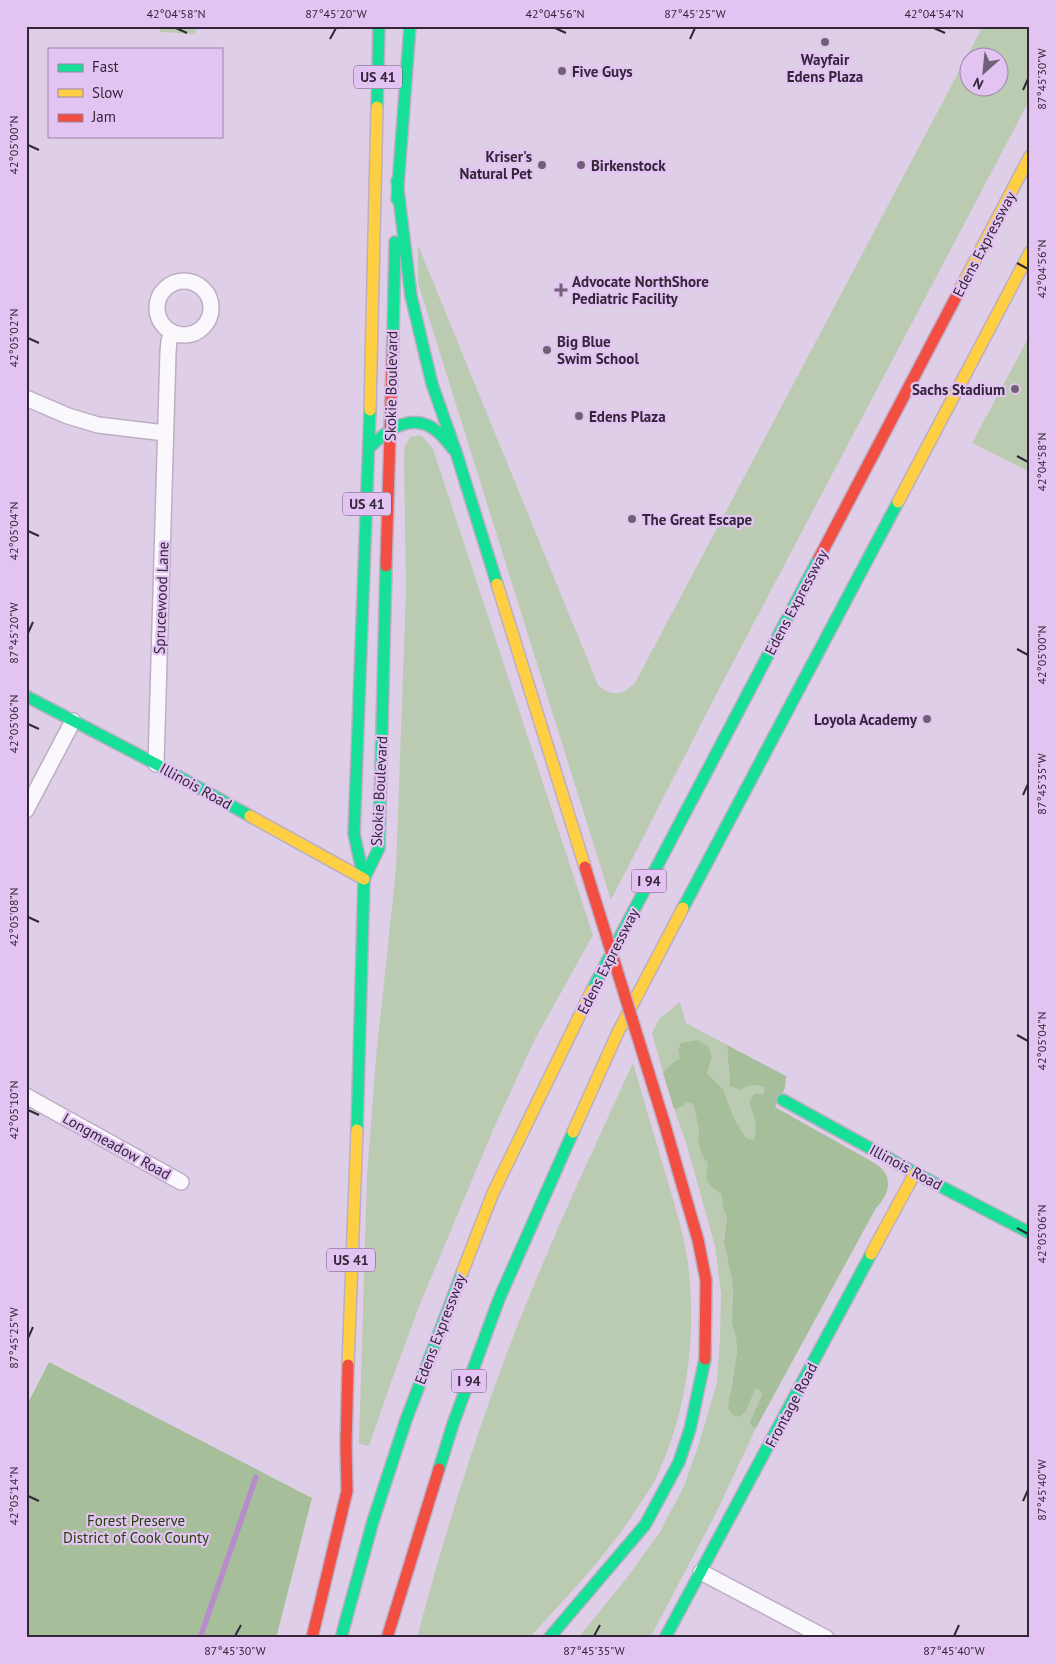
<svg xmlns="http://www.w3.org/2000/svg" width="1056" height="1664" font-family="'PT Sans',sans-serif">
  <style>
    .green { fill: #bacbb1; fill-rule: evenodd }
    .forest { fill: #a7be9a }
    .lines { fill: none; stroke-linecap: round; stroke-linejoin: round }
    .stream { stroke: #b68ccb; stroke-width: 5.5 }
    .street-casing { stroke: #bcaec3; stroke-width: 18 }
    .fast-casing { stroke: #bcaec3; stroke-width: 14 }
    .slow-casing { stroke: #bcaec3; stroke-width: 14 }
    .jam-casing { stroke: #bcaec3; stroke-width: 14 }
    .street { stroke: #faf8fc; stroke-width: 15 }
    .fast { stroke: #16e098; stroke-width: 11 }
    .slow { stroke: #ffcf43; stroke-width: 11 }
    .jam { stroke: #f24e42; stroke-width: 11 }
    .jam-bridge-casing { stroke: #bcaec3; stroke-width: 14; stroke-linecap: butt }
    .jam-bridge { stroke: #f24e42; stroke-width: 11 }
    .ticks { fill: none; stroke: #322638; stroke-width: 2 }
    .poi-dot { fill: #6f6176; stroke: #e3c3f2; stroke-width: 2 }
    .labels { text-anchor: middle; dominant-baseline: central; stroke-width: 4.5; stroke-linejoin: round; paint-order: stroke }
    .shield { fill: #e3c3f2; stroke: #675570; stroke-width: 1 }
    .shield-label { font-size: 14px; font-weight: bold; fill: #322638 }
    .poi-label { font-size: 15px; font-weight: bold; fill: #322638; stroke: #e3c3f2; text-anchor: start }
    .street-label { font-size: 15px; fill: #322638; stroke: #e3c3f2 }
    .park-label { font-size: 15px; fill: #214306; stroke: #e3c3f2 }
    .neatline { fill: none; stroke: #322638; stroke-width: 2 }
    .ticks-label { font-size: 12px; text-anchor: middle; fill: #322638 }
  </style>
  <rect width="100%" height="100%" fill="#dfcee8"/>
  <g class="green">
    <polygon points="160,26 196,26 195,34 160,32"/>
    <path d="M 983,26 L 1030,26 L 1030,99 L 719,689 L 611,900 L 418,283 L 418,245 L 598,685 C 613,698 621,695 635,683 ZM 968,58 L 998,58 L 998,88 L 968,88 Z"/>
    <polygon points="1030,335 1030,472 972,443"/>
    <polygon points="416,436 422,436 433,449 593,935 534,1041 493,1130 420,1304 391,1382 369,1446 359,1444 367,1176 376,1058 396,869 406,591 404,455 405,446 410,437"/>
    <path d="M 680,1002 L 686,1023 L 727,1045 L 729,1078 L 741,1090 C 748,1085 755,1084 764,1087 L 764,1094 L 749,1102 C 753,1115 760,1127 753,1140 L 746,1138 L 734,1118 L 723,1089 L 707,1073 L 712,1057 L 697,1040 L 687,1043 L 680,1058 L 671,1064 L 663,1073 L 652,1033 L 659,1019 Z"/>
    <path d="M 633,1063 C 644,1100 654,1136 665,1172 C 674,1203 684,1233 688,1264 C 697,1338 687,1415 654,1482 C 649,1490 643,1499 638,1507 C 607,1556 567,1596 529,1638 L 417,1638 C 440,1550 467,1463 498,1377 C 537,1270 585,1167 633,1063 Z"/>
    <polygon points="686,1101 693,1104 699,1129 698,1141 702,1155 708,1164 712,1187 721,1194 723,1202 722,1207 727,1217 724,1241 733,1286 732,1324 736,1337 737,1352 730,1392 740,1417 746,1411 755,1390 760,1388 762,1395 750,1421 752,1427 756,1428 716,1513 650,1638 578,1638 626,1579 660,1532 684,1486 699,1444 717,1382 720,1338 721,1294 715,1246 685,1139 674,1109 683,1106"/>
  </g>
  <g class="forest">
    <path d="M 697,1040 L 708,1046 L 712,1057 L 707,1073 L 723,1089 L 734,1118 L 746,1138 L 753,1140 C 760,1127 753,1115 749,1102 L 754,1094 L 764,1094 L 764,1087 C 755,1084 748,1085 741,1090 L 730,1086 L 727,1045 L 786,1076 L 785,1088 L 775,1107 L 871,1161 C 874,1163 878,1165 881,1168 C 894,1180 887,1197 876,1208 L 756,1428 L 752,1427 L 750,1421 L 762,1395 L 760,1389 L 755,1390 L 746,1411 L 740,1417 L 733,1415 L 728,1408 L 737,1352 L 736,1337 L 732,1324 L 733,1286 L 724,1241 L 727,1217 L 722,1207 L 723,1202 L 721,1194 L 712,1187 L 706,1179 L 708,1164 L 702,1155 L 698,1141 L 699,1129 L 693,1104 L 686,1102 L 683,1106 L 674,1109 L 663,1073 L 671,1064 L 680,1058 L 678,1050 L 681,1043 Z"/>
    <polygon points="49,1362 312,1498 276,1638 26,1638 26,1407"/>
  </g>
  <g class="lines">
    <polyline class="stream" points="200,1638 256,1477"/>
    <defs>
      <g id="street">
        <circle cx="184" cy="308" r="27"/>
        <polyline points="26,398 68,416 98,425 165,433"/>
        <polyline points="156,764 168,352 169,341 172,333"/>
        <polyline points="26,810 73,721"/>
        <polyline points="26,1096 181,1182"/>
        <polyline points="701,1572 826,1638"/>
      </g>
      <g id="fast">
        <polyline points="377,107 379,26"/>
        <polyline points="397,181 411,296 432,384 456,452 497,584"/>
        <polyline points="397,199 410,26"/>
        <polyline points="393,335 395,242"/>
        <path d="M 369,448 C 385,432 407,414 431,427 C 440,432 447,441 453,449"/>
        <polyline points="26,696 156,764 250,816"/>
        <polyline points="364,879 379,848 386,566"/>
        <polyline points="364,879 354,834 370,410"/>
        <polyline points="683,908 898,502"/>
        <polyline points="592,990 819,558"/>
        <polyline points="783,1100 915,1173 1030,1233"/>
        <polyline points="357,1130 364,879"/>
        <polyline points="439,1469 453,1424 499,1299 573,1132"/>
        <polyline points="341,1638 373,1521 406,1420 462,1273"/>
        <polyline points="549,1638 645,1525 679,1462 690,1429 705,1359"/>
        <polyline points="665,1638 871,1254"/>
      </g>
      <g id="slow">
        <polyline points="957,295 1030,156"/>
        <polyline points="370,410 377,107"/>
        <polyline points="898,502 1030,252"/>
        <polyline points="497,584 585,867"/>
        <polyline points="250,816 364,879"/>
        <polyline points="573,1132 618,1032 683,908"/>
        <polyline points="871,1254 915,1173"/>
        <polyline points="462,1273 493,1193 592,990"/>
        <polyline points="348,1365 357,1130"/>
      </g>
      <g id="jam">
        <polyline points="819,558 957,295"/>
        <polyline points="386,566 393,335"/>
        <polyline points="664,1122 698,1240 706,1280 705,1359"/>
        <polyline points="312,1638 347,1491 346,1445 348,1365"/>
        <polyline points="387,1638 439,1469"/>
      </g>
    </defs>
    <use href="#street" class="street-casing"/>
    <use href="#fast" class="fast-casing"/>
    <use href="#slow" class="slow-casing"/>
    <use href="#jam" class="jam-casing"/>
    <use href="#street" class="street"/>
    <use href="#fast" class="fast"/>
    <use href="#slow" class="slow"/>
    <use href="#jam" class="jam"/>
    <defs>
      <polyline id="jam-bridge" points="585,867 664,1122"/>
    </defs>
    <use href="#jam-bridge" class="jam-bridge-casing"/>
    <use href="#jam-bridge" class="jam-bridge"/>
  </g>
  <path class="ticks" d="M 176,28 L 187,33M 555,28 L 566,33M 934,28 L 945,33M 330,39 L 336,28M 690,39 L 695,28M 1023,90 L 1028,79M 28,145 L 39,150M 1017,263 L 1028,269M 28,338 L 39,343M 1017,456 L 1028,462M 28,531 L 39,536M 28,633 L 33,622M 1017,649 L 1028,655M 28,724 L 39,729M 1023,795 L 1028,784M 28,917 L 39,922M 1017,1035 L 1028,1041M 28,1110 L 39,1115M 1017,1228 L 1028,1234M 28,1338 L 33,1327M 28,1496 L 39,1501M 1023,1501 L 1028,1490M 235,1636 L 241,1625M 594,1636 L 600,1625M 954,1636 L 959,1625"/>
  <g class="poi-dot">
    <circle cx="825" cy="42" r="5"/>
    <circle cx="562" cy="71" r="5"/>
    <circle cx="542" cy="165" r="5"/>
    <circle cx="581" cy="165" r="5"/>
    <path d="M558.5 282.5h5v5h5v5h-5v5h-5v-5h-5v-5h5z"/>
    <circle cx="547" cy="350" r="5"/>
    <circle cx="1015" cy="389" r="5"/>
    <circle cx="579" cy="416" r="5"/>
    <circle cx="632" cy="519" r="5"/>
    <circle cx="927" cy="719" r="5"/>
  </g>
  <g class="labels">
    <g class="shield">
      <rect x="354" y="65.5" width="48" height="23" rx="4"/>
      <rect x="343" y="492.5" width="48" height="23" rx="4"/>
      <rect x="631.5" y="869.5" width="35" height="23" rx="4"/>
      <rect x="327" y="1248.5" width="48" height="23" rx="4"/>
      <rect x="451.5" y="1369.5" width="35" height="23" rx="4"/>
    </g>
    <g class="shield-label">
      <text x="378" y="77">US 41</text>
      <text x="367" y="504">US 41</text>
      <text x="649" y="881">I 94</text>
      <text x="351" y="1260">US 41</text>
      <text x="469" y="1381">I 94</text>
    </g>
    <g class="poi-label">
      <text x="825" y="59" text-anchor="middle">Wayfair<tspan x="825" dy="17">Edens Plaza</tspan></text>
      <text x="572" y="71">Five Guys</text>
      <text x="532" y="156" text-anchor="end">Kriser's<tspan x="532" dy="17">Natural Pet</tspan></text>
      <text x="591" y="165">Birkenstock</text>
      <text x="572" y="281">Advocate NorthShore<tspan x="572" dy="17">Pediatric Facility</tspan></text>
      <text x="557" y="341">Big Blue<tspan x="557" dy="17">Swim School</tspan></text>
      <text x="1005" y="389" text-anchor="end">Sachs Stadium</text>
      <text x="589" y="416">Edens Plaza</text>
      <text x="642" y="519">The Great Escape</text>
      <text x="917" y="719" text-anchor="end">Loyola Academy</text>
    </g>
    <g class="street-label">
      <text transform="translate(984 244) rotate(-62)">Edens Expressway</text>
      <text transform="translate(391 386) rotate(-89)">Skokie Boulevard</text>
      <text transform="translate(161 598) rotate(-88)">Sprucewood Lane</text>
      <text transform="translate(796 602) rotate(-62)">Edens Expressway</text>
      <text transform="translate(196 786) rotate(29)">Illinois Road</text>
      <text transform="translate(379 791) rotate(-87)">Skokie Boulevard</text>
      <text transform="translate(608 961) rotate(-63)">Edens Expressway</text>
      <text transform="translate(117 1146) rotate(29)">Longmeadow Road</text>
      <text transform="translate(906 1167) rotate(28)">Illinois Road</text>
      <text transform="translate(440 1329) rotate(-69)">Edens Expressway</text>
      <text transform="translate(791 1405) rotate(-62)">Frontage Road</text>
    </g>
    <g class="park-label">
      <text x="136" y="1520">Forest Preserve<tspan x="136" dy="17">District of Cook County</tspan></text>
    </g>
  </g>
  <rect width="1056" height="1664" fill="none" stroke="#e3c3f2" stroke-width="55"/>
  <rect x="48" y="48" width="175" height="90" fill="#e3c3f2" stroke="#9c84a8"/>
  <rect x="58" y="64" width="25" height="8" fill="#16e098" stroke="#9c84a8"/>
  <text x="92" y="72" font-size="15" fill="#322638">Fast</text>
  <rect x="58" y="89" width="25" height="8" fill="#ffcf43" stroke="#9c84a8"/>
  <text x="92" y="98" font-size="15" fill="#322638">Slow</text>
  <rect x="58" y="114" width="25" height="8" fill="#f24e42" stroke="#9c84a8"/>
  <text x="92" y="122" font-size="15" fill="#322638">Jam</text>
  <g transform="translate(984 72) rotate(207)"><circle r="24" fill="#e3c3f2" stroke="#9c84a8"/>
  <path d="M0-4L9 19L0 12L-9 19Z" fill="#6f6176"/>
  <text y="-8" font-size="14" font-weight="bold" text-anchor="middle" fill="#322638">N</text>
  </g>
  <rect x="28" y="28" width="1000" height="1608" class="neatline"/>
  <g class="ticks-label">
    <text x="176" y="18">42°04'58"N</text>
    <text x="336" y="18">87°45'20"W</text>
    <text x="555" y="18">42°04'56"N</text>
    <text x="695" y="18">87°45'25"W</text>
    <text x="934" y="18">42°04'54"N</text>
    <text transform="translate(1042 79) rotate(-90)" y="4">87°45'30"W</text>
    <text transform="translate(14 145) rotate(-90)" y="4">42°05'00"N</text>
    <text transform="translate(1042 269) rotate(-90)" y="4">42°04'56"N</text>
    <text transform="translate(14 338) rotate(-90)" y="4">42°05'02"N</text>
    <text transform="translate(1042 462) rotate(-90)" y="4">42°04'58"N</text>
    <text transform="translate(14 531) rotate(-90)" y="4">42°05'04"N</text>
    <text transform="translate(14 633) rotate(-90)" y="4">87°45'20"W</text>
    <text transform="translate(1042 655) rotate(-90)" y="4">42°05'00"N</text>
    <text transform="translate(14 724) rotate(-90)" y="4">42°05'06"N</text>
    <text transform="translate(1042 784) rotate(-90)" y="4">87°45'35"W</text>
    <text transform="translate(14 917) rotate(-90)" y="4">42°05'08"N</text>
    <text transform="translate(1042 1041) rotate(-90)" y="4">42°05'04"N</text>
    <text transform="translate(14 1110) rotate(-90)" y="4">42°05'10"N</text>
    <text transform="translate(1042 1234) rotate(-90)" y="4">42°05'06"N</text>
    <text transform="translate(14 1338) rotate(-90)" y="4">87°45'25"W</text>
    <text transform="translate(1042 1490) rotate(-90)" y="4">87°45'40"W</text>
    <text transform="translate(14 1496) rotate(-90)" y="4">42°05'14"N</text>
    <text x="235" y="1655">87°45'30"W</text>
    <text x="594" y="1655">87°45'35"W</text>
    <text x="954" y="1655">87°45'40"W</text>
  </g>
</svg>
